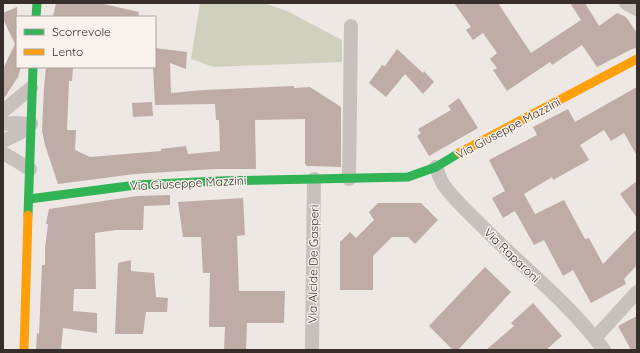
<svg xmlns="http://www.w3.org/2000/svg" width="640" height="353" font-family="Quicksand,sans-serif">
  <style>
    .green { fill: #cfd1be }
    .building { fill: #bfaca6 }
    .lines { fill: none; stroke-linecap: round; stroke-linejoin: round }
    .street { stroke: #c7c0bc; stroke-width: 14 }
    .fast { stroke: #30b455; stroke-width: 9 }
    .slow { stroke: #ff9f0a; stroke-width: 9 }
    .labels { text-anchor: middle; dominant-baseline: central; stroke-width: 3; stroke-linejoin: round; paint-order: stroke }
    .street-label { font-size: 12px; fill: #372d2a; stroke: #f9f2ec }
  </style>
  <rect width="100%" height="100%" fill="#ede8e3"/>
  <polygon class="green" points="200,3 264,3 287,11 342,40 342,62 214,67 191,59"/>
  <g class="building">
    <polygon points="56,3 99,3 139,12 138,17 53,17"/>
    <polygon points="454,3 498,3 531,53 581,20 570,3 585,3 599,26 617,13 626,17 637,33 637,48 632,49 597,67 582,45 552,65 550,62 507,91 493,70 497,68 490,59 497,53 483,33 473,40 466,30 471,27"/>
    <polygon points="17,7 17,67 21,67 18,77 3,100 3,69 15,44 3,19 3,13"/>
    <polygon points="155,48 187,52 186,69 170,63 171,93 203,90 294,86 294,88 310,87 341,107 341,167 306,166 306,164 305,164 305,119 255,120 256,169 214,169 135,174 58,184 45,145 42,131 44,88 46,67 73,67 72,81 69,81 67,130 76,130 75,150 90,157 161,151 161,149 186,146 188,154 220,151 219,120 216,120 215,104 155,105 153,67 155,67"/>
    <polygon points="397,49 423,73 424,71 434,82 423,94 405,74 386,97 369,83 382,65 385,66"/>
    <polygon points="637,87 637,156 624,133 611,141 604,130 580,145 589,160 553,180 552,177 524,194 535,214 564,200 585,239 589,238 603,264 637,229 637,265 624,279 626,284 591,303 573,270 563,276 544,240 534,245 515,211 503,218 492,198 505,191 489,160 537,135 533,127 568,109 575,122"/>
    <polygon points="459,98 478,128 429,156 417,136 421,133 418,129 451,110 448,106"/>
    <polygon points="152,102 153,116 133,117 132,103"/>
    <polygon points="637,181 637,218 620,194"/>
    <polygon points="170,195 170,205 144,206 143,230 116,230 95,233 96,289 74,289 73,311 97,313 97,333 63,328 61,350 36,350 37,333 39,334 42,265 45,265 45,248 48,224 46,224 49,209 137,196"/>
    <polygon points="243,198 245,235 237,236 239,291 285,291 284,323 247,323 246,350 224,350 225,327 209,327 210,273 203,273 201,237 183,237 178,202"/>
    <polygon points="378,203 421,203 438,220 415,244 408,237 392,237 373,256 373,290 340,290 340,242 350,232 356,238 374,220 369,212"/>
    <polygon points="131,260 131,271 154,273 156,297 168,298 167,312 146,312 143,334 115,334 118,263"/>
    <polygon points="485,267 511,292 458,350 453,350 429,326"/>
    <polygon points="533,303 562,336 546,350 486,350 514,326 511,323"/>
    <polygon points="637,316 637,350 631,350 618,326"/>
  </g>
  <g class="lines">
    <g class="street">
      <polyline points="626,3 637,9"/>
      <polyline points="3,111 31,88"/>
      <polyline points="3,124 15,123 31,124"/>
      <polyline points="3,141 20,133 31,124"/>
      <polyline points="3,153 30,169"/>
      <path d="M 436,167 C 438,173 440,179 443,184 C 455,201 472,216 487,231 C 526,270 571,305 604,350"/>
      <polyline points="349,179 351,26"/>
      <polyline points="595,338 637,292"/>
      <polyline points="312,350 314,179"/>
    </g>
    <g class="fast">
      <polyline points="36,17 37,3"/>
      <polyline points="29,199 136,185 218,181 408,177 436,167 459,153"/>
      <polyline points="28,215 33,67"/>
    </g>
    <g class="slow">
      <polyline points="459,153 637,59"/>
      <polyline points="24,350 28,215"/>
    </g>
  </g>
  <g class="labels">
    <g class="street-label">
      <text transform="translate(508 128) rotate(-28)">Via Giuseppe Mazzini</text>
      <text transform="translate(188 183) rotate(-3)">Via Giuseppe Mazzini</text>
      <text transform="translate(512 255) rotate(44)">Via Raparoni</text>
      <text transform="translate(313 264) rotate(-89)">Via Alcide De Gasperi</text>
    </g>
  </g>
  <rect width="640" height="353" fill="none" stroke="#372d2a" stroke-width="8"/>
  <rect x="16" y="16" width="140" height="52" fill="#f9f2ec" stroke="#aba39e"/>
  <rect x="24" y="29" width="20" height="6" fill="#30b455" stroke="#aba39e"/>
  <text x="52" y="36" font-size="12" fill="#372d2a">Scorrevole</text>
  <rect x="24" y="49" width="20" height="6" fill="#ff9f0a" stroke="#aba39e"/>
  <text x="52" y="56" font-size="12" fill="#372d2a">Lento</text>
</svg>
